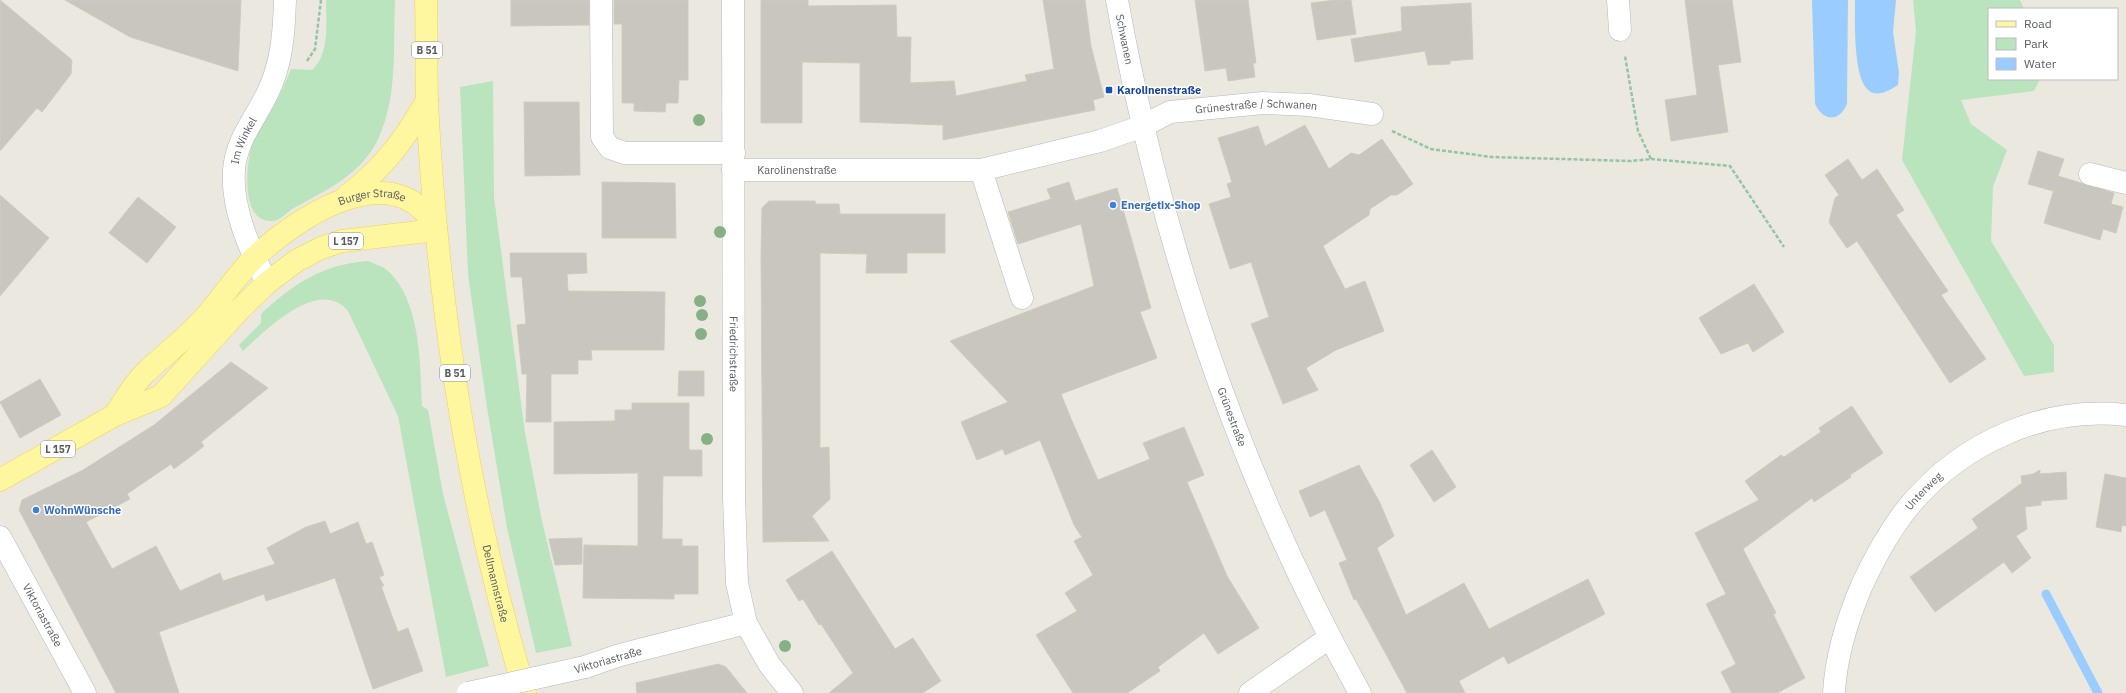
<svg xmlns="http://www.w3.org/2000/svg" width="2126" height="693" font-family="'IBM Plex Sans',sans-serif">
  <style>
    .green { fill: #bae4bd }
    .water { fill: #9bccff }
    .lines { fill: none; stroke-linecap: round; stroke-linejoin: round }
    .stream { stroke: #9bccff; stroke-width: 9 }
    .building { fill: #c8c6be; stroke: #d0cbbd }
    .minor-casing { stroke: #b5b7bc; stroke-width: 23 }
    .major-casing { stroke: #f1d152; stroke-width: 23 }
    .path { stroke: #93c5a5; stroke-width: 2.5; stroke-dasharray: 4 2; stroke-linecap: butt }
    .minor { stroke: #fff; stroke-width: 22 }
    .major { stroke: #fff7a0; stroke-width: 22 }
    .minor-bridge-casing { stroke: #b5b7bc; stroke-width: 23; stroke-linecap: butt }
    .minor-bridge { stroke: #fff; stroke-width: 22 }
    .tree { fill: #86b186 }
    .transit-dot { fill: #1a4fb4; stroke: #fff; stroke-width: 1.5 }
    .shop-dot { fill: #3f7fe0; stroke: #fff; stroke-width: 1.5 }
    .labels { text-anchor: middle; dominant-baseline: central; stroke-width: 3; stroke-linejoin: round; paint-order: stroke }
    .shield { fill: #fff; stroke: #8a8c90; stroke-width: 1 }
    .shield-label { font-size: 10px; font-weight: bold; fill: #585b60 }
    .street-label { font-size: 11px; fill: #585b60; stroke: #fff }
    .transit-label { font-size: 11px; font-weight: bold; fill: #164399; stroke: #fff; text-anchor: start }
    .shop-label { font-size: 11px; font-weight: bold; fill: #366cbe; stroke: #fff; text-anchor: start }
  </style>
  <rect width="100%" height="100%" fill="#ebe9df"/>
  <g class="green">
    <path d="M 326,0 L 395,0 C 393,45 398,95 379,137 C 363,174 325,191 292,209 C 286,213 280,221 272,221 C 242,223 246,171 250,153 C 254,134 266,121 275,104 C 281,93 286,81 291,69 L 312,70 C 330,53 326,23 326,0 Z"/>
    <polygon points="1913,0 2020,0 2024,9 1989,9 1989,79 2040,79 2034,91 1961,100 1971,124 2007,150 1993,187 1991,241 2054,345 2054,372 2024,376 1902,160 1916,31"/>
    <polygon points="493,81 494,197 525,433 542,521 572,646 536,653 507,528 487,407 468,274 460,87"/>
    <path d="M 368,261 C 374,264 382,266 387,270 C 421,300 420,364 422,406 L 428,410 L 443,494 L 489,666 L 446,677 L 398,416 L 348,311 C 319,276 266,330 243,351 L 239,345 L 261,323 L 261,314 C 293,284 323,264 368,261 Z"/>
  </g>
  <g class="water">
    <path d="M 1812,0 L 1848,0 L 1847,104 C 1839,122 1824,122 1815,104 Z"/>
    <path d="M 1855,0 L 1896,0 L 1893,32 L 1899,73 L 1898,85 C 1890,90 1876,99 1867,89 C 1853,74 1855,20 1855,0 Z"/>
  </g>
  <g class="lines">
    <polyline class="stream" points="2046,594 2098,693"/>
  </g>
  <g class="building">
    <polygon points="0,0 72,60 71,74 42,112 37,108 0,151"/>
    <polygon points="65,0 241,0 238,71 130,37"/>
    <polygon points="511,0 589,0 589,25 511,26"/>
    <polygon points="614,0 688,0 688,80 679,80 678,103 666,103 665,112 634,111 634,103 622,103 622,24 614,24"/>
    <polygon points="761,0 808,0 808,6 896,5 897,37 911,37 910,83 954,81 956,96 1027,81 1025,75 1054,69 1043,0 1085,0 1091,46 1104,97 1093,100 1095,110 943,140 943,125 860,122 860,63 802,62 802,123 761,123"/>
    <polygon points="1195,0 1248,0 1256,63 1253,63 1255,77 1228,81 1226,68 1205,71"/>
    <polygon points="1335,0 1351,0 1356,34 1317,40 1311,3"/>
    <polygon points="1685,0 1732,0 1741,62 1718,65 1728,132 1671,141 1665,100 1697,95"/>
    <polygon points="1471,3 1473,59 1450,61 1450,64 1428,65 1425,51 1355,62 1351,39 1402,31 1401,7"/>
    <polygon points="524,102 579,102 580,175 525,176"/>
    <polygon points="1305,125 1329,169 1351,153 1359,155 1382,139 1413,184 1397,195 1391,195 1370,209 1369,215 1323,246 1345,289 1365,281 1384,331 1336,350 1306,368 1318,390 1283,404 1251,324 1269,317 1251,262 1230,269 1209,204 1231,197 1227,184 1232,182 1218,138 1258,126 1265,146"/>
    <polygon points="2038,151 2064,159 2058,176 2114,193 2111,204 2123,207 2116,233 2103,229 2100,240 2044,223 2054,189 2053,191 2028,184"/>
    <polygon points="1848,159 1862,180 1877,169 1904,210 1896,215 1948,291 1941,295 1986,359 1950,383 1857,241 1847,248 1829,222 1835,198 1839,195 1825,175"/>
    <polygon points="602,182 675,183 676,238 602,238"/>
    <polygon points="1069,182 1075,201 1117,188 1151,308 1140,312 1157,358 1061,394 1072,421 1098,480 1150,459 1143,443 1184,427 1204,475 1187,482 1227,576 1259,628 1218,654 1204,633 1158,667 1160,671 1127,693 1073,693 1036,635 1077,611 1065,593 1093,575 1074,541 1082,537 1074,525 1040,440 1005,455 1003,449 977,460 961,422 1008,402 950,341 1094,286 1081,224 1018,244 1008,212 1051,199 1047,189"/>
    <polygon points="0,195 49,238 0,296"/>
    <polygon points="138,197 176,227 147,263 109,233"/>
    <polygon points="769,201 815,201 816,204 839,204 840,214 945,214 945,253 907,253 907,273 866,273 867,254 820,253 820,448 829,447 830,499 812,516 829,541 763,542 761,255 762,208"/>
    <polygon points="510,253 586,253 587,273 567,274 568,291 665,292 664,350 591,350 592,360 578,360 578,374 551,374 551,422 526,422 527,374 522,374 517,325 526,324 522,277 511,277"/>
    <polygon points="1754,284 1784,332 1753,352 1748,343 1721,354 1699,318"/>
    <polygon points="231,362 268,388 201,442 204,446 190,457 174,469 171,464 127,494 130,499 86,522 112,569 156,546 180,591 220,573 223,581 275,564 267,548 306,527 325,521 330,534 358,522 366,544 372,542 384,575 379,577 384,586 381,586 398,632 408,628 423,671 373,689 335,578 266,601 264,594 159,632 179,693 116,693 19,510 22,500 83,470 154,425"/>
    <polygon points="679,371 704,371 704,396 678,396"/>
    <polygon points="40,379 61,415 20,438 0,402"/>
    <polygon points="632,403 689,403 689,450 702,450 702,476 663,476 662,539 682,539 682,546 698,546 698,594 674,594 674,599 583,598 584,545 638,546 638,473 554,474 554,422 615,421 615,410 632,410"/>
    <polygon points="1852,406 1883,453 1850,475 1851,477 1814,502 1812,498 1743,549 1776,613 1773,614 1805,678 1777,693 1732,693 1721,672 1736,664 1706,604 1726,594 1695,533 1759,500 1745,481 1781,455 1784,457 1821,432 1819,428"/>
    <polygon points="1432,450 1456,487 1434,502 1410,465"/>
    <polygon points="1359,465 1380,503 1394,536 1377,548 1406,615 1464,583 1489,629 1588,579 1605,614 1508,664 1504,656 1459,681 1465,693 1407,693 1356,599 1354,600 1339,563 1347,560 1325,510 1310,517 1299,491"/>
    <polygon points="2040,470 2040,474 2066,472 2067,499 2041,501 2041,505 2025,507 2027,529 2016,536 2031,558 2012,573 2004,562 1935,612 1910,577 1978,528 1972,519 2022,483 2021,476 2033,474"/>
    <polygon points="2105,474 2126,478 2126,526 2122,525 2121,532 2096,527"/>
    <polygon points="582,538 582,564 555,565 549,539"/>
    <polygon points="832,551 895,649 913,638 941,681 923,693 829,693 853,673 821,624 819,625 803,599 799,601 786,580"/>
    <polygon points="718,664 726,667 747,693 637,693 636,683"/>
  </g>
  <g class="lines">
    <defs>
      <g id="minor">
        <polyline points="601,0 602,137 610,148 625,153 734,153"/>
        <path id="s1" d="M 733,0 L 734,497 L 737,583 L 746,623 L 769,664 L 792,693"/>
        <path id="s2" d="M 1117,0 C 1161,242 1240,478 1360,693"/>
        <polyline points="1618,0 1620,30"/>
        <path id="s3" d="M 733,170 L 981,170 L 1100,141 L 1143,126 L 1170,112 L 1263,103 L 1309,105 L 1372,114"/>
        <polyline points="981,170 1022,298"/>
        <polyline points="2090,174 2126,183"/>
        <path id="s4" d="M 267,283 C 250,250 231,208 234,170 C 236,140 256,118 268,92 C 282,63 284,32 285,0"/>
        <path id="s5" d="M 0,537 L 85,693"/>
        <polyline points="585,667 620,655 746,623"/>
        <polyline points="1250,693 1329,638"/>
        <path id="s6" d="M 1834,693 C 1836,655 1847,620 1862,585 C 1875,557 1891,528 1910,505 C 1963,442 2044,406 2126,415"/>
      </g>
      <g id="major">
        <path id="s7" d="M 426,0 C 427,34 426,68 427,102 C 437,301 468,502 525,693"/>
        <path d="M 347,196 C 383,168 405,140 427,100"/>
        <path id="s8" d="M 115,415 C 124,402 133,384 145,373 C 165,354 188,337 207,315 C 223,296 237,275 255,257 C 293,221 382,160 427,215 C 431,219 434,225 436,230"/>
        <polyline points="0,480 115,415 161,396 238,311 267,283 296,261 321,248 342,241 436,230"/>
      </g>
    </defs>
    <use href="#minor" class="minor-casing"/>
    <use href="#major" class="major-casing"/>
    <g class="path">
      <polyline points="307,61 315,49 321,0"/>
      <polyline points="1392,131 1431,149 1492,157 1631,161 1651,159 1638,131 1625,56"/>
      <polyline points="1651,159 1730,166 1784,247"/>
    </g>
    <use href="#minor" class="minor"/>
    <use href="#major" class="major"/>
    <defs>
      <polyline id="minor-bridge" points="468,693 585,667"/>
    </defs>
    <use href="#minor-bridge" class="minor-bridge-casing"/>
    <use href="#minor-bridge" class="minor-bridge"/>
  </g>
  <g class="tree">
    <circle cx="699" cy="120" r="6"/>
    <circle cx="720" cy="232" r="6"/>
    <circle cx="700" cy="301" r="6"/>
    <circle cx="702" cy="315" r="6"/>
    <circle cx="701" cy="334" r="6"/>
    <circle cx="707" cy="439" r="6"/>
    <circle cx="785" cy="646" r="6"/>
  </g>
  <rect class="transit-dot" x="1105" y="86" width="8" height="8" rx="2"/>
  <g class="shop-dot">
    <circle cx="1113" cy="205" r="4"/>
    <circle cx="36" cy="510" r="4"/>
  </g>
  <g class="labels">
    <g class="shield">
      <rect x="412" y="42" width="30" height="16" rx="3"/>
      <rect x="329" y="233" width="34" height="16" rx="3"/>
      <rect x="440" y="365" width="30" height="16" rx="3"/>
      <rect x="41" y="441" width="34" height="16" rx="3"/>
    </g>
    <g class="shield-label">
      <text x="427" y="50">B 51</text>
      <text x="346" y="241">L 157</text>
      <text x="455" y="373">B 51</text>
      <text x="58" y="449">L 157</text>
    </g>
    <g class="street-label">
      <text stroke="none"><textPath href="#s2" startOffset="40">Schwanen</textPath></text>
      <text stroke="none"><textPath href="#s3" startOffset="533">Grünestraße / Schwanen</textPath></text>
      <text stroke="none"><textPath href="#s4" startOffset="150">Im Winkel</textPath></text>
      <text stroke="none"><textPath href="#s3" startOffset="64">Karolinenstraße</textPath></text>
      <text stroke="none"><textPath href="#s8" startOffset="347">Burger Straße</textPath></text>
      <text stroke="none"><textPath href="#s1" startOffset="354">Friedrichstraße</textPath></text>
      <text stroke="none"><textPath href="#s2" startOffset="433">Grünestraße</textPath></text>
      <text stroke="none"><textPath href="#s6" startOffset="225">Unterweg</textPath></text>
      <text stroke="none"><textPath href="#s7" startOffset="589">Dellmannstraße</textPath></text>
      <text stroke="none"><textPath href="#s5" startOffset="89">Viktoriastraße</textPath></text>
      <text transform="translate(608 660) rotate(-16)">Viktoriastraße</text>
    </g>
    <g class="transit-label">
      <text x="1117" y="90">Karolinenstraße</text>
    </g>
    <g class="shop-label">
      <text x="1121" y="205">Energetix-Shop</text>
      <text x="44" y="510">WohnWünsche</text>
    </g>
  </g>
  <rect x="1988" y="8" width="130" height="72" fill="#ffffff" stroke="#bcbdbf"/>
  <rect x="1996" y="21" width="20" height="6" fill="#fff7a0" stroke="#bcbdbf"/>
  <text x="2024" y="28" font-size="12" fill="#585b60">Road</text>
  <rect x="1996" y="38" width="20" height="12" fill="#bae4bd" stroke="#bcbdbf"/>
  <text x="2024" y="48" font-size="12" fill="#585b60">Park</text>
  <rect x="1996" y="58" width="20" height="12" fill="#9bccff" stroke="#bcbdbf"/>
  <text x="2024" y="68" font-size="12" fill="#585b60">Water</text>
</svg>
